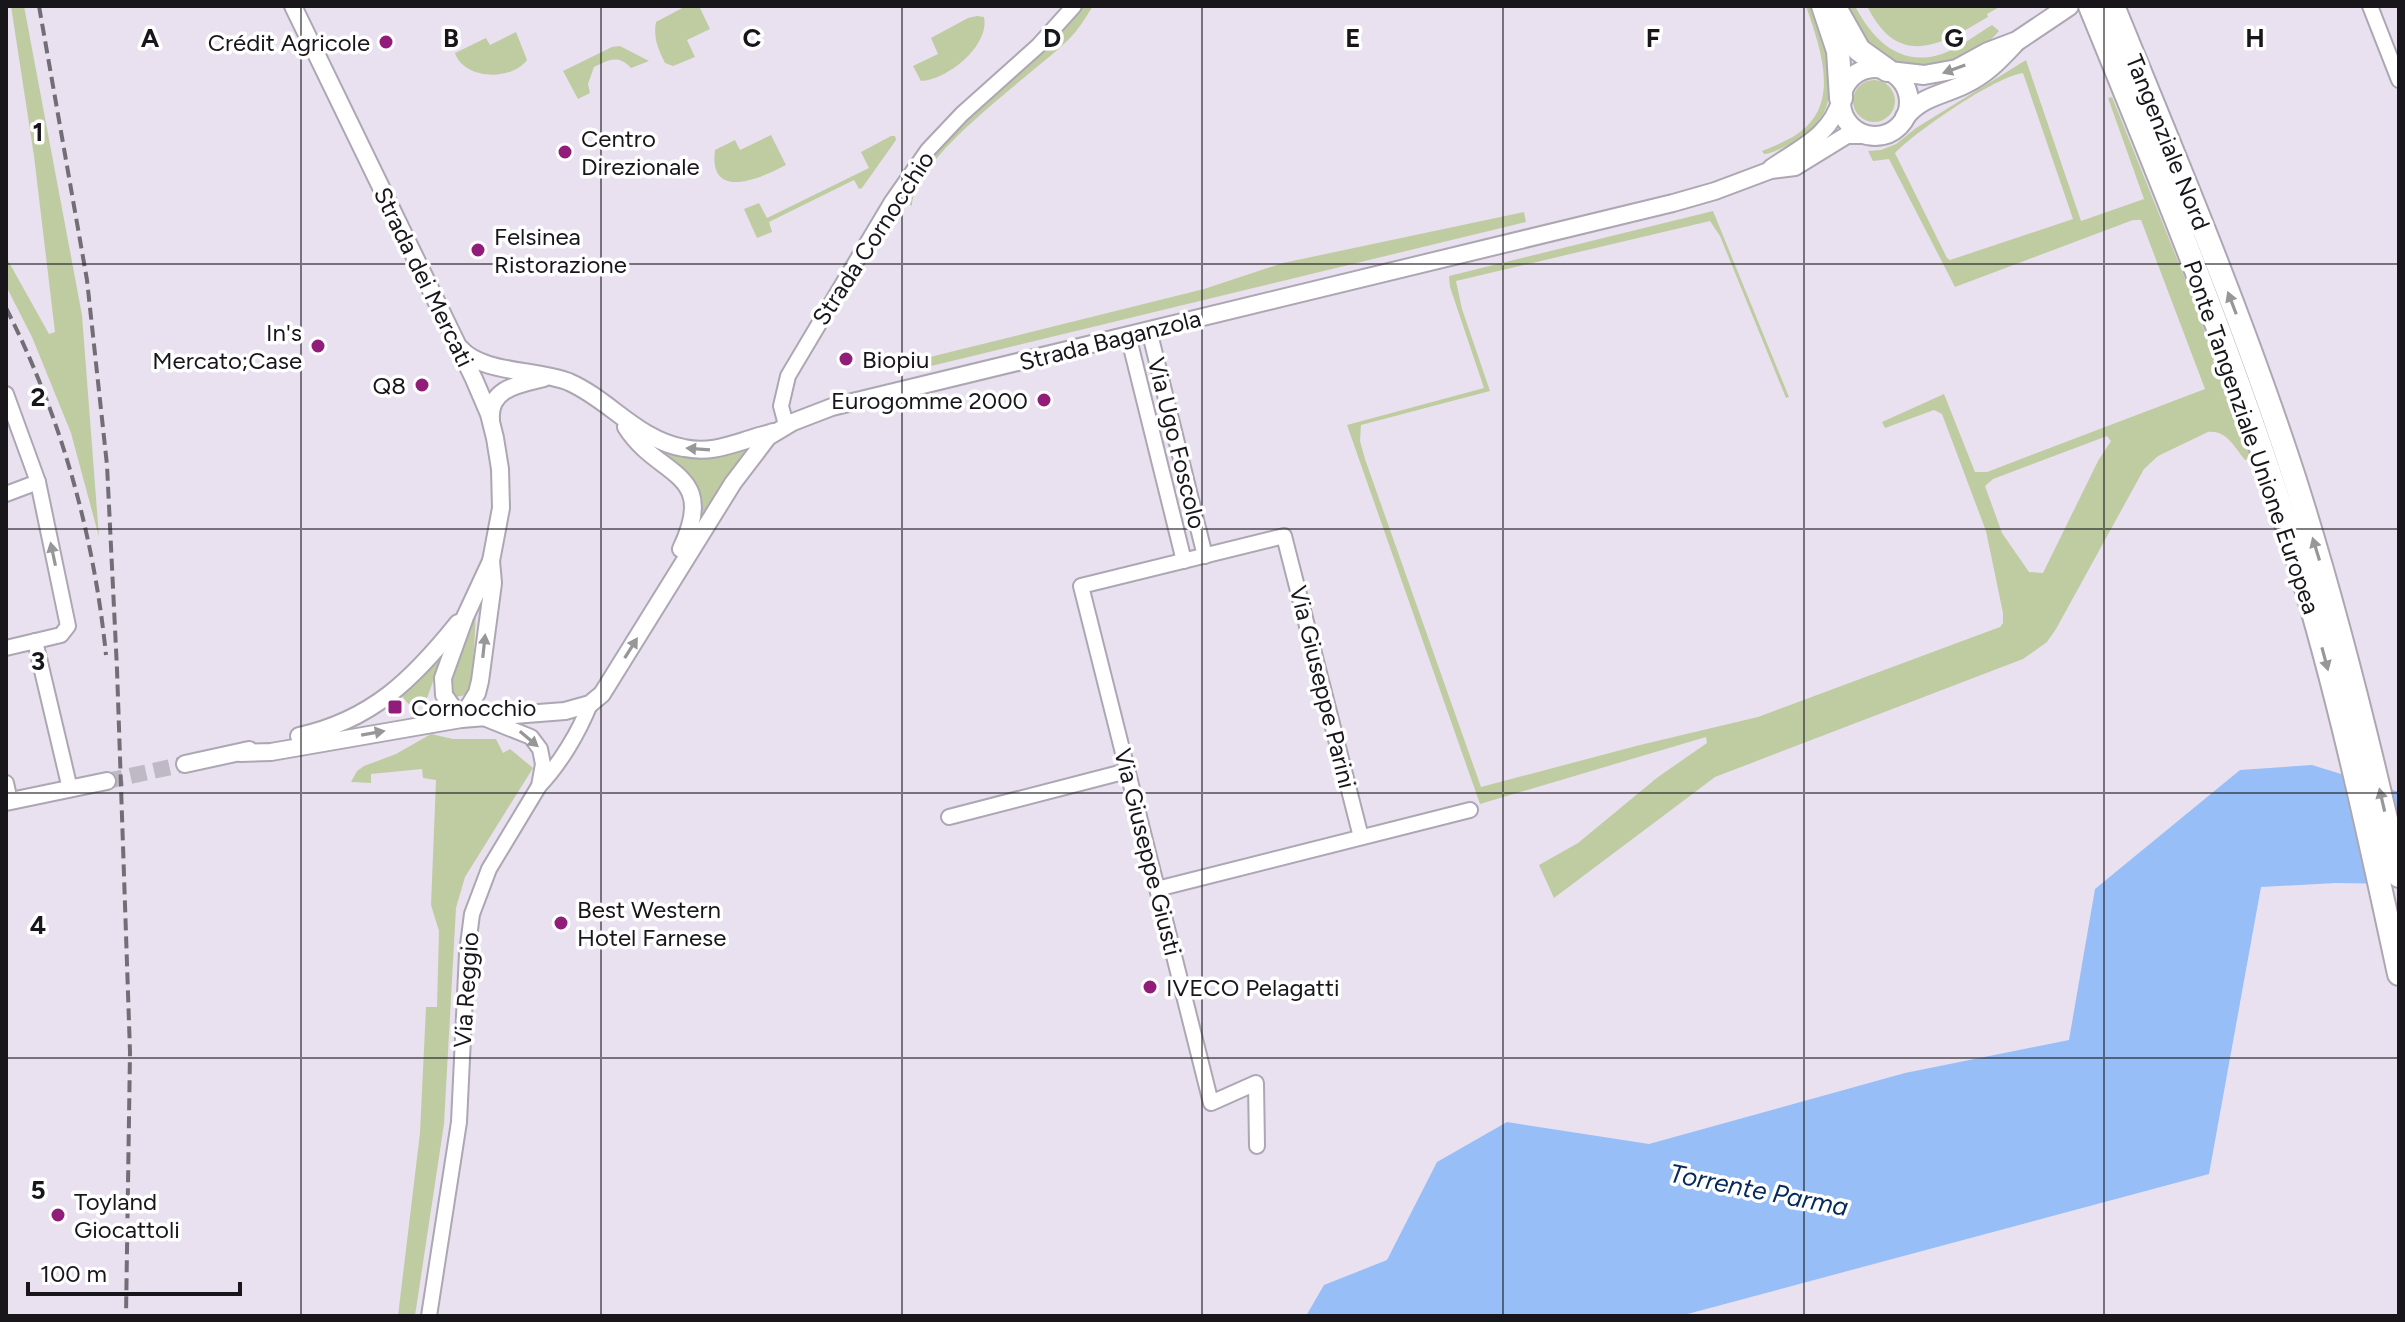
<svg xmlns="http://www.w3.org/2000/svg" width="2405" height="1322" font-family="Figtree,sans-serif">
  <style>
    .green { fill: #bfcca2; fill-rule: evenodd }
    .water { fill: #97bef7 }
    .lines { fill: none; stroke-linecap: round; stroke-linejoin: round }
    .tertiary-tunnel { stroke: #bfb8c5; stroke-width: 16; stroke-dasharray: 16 8; stroke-linecap: butt }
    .minor-casing { stroke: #ada6b3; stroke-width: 18 }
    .tertiary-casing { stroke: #ada6b3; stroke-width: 20 }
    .secondary-casing { stroke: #ada6b3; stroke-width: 22 }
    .trunk-casing { stroke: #ada6b3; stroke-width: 26 }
    .minor { stroke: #fff; stroke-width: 14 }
    .tertiary { stroke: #fff; stroke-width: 16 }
    .secondary { stroke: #fff; stroke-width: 18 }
    .trunk { stroke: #fff; stroke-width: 22 }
    .rail { stroke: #726e76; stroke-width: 4; stroke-dasharray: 12 6; stroke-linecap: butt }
    .oneway { fill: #979698 }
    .grid { fill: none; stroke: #18161b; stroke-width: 2; stroke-opacity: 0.55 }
    .poi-dot { fill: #911c7a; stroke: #fff; stroke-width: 3 }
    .labels { text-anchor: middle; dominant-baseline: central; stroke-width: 7; stroke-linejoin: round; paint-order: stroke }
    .poi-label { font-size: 24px; fill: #18161b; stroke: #fff; text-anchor: start }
    .street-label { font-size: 24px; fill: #18161b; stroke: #fff }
    .water-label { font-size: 26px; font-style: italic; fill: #04295a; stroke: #fff }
    .grid-label { font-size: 26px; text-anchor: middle; font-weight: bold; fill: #18161b; stroke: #fff; stroke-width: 7; stroke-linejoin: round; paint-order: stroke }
  </style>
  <rect width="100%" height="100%" fill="#e9e1ef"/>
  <g class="green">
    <polygon points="11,6 24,6 82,315 99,537 71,433 32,337 6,286 6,257 49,334 55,332 34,156"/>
    <path d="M 686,6 L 699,6 L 710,29 L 687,40 L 695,57 L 673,66 L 665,63 C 658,49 653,37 656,22 Z"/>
    <path d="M 1082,6 L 1093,6 C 1085,18 1078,31 1067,41 C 1031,76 914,156 912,206 L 901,198 C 917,174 933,151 954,130 C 995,86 1046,55 1082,6 Z"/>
    <path d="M 1806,6 L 1817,6 C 1831,58 1849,118 1788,145 C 1780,149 1772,153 1764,154 L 1762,151 C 1777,145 1795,138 1807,126 C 1839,95 1818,42 1806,6 Z"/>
    <path d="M 1842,6 L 1855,6 C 1872,39 1900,68 1942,54 C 1960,47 1976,35 1992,25 L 1999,31 C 1968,67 1908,79 1869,48 C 1858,39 1850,19 1842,6 Z"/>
    <path d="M 1867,6 L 2001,6 L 1987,14 L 1988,17 C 1940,45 1899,70 1867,6 Z"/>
    <path d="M 977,16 L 984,17 C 990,46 947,80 921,81 L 913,66 L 938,54 L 931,38 L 968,18 Z"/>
    <path d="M 516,32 L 527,60 C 512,81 464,80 455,53 L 486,38 L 490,45 Z"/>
    <path d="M 620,46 L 649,61 L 631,68 C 618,54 609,60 594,67 L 588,84 L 590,93 L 578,99 L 563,71 L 612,47 Z"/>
    <path d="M 2026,60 L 2081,221 L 2144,199 L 2108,98 L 2112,97 L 2190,291 L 2251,458 L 2245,460 C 2234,447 2227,430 2208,432 L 2158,456 L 2144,469 L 2056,629 L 2047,642 L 2023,659 L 1715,777 L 1554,898 L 1539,865 L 1578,843 L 1658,777 L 1707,743 L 1706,737 L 1480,804 L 1347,425 L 1484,388 L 1450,287 L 1449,276 L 1713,211 L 1789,397 L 1786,398 L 1720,236 L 1710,221 L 1456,281 L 1462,309 L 1490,391 L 1361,425 L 1360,441 L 1365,459 L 1481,787 L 1640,745 L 1758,717 L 2000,627 L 2003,623 L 2003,613 L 1986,531 L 1942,414 L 1934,410 L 1885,428 L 1882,422 L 1944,394 L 1975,472 L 1987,472 L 2205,389 L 2141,220 L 2133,220 L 1955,287 L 1889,159 L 1873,161 L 1868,151 L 1881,150 L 1896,144 L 1916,128 ZM 2023,73 L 2073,219 L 1950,260 L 1947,258 L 1895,153 C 1915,132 1996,76 2023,73 ZM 2107,436 L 2111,441 L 2098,461 L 2043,573 L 2029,572 L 2002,533 L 1985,486 L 1993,479 Z"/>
    <circle cx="1874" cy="101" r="21"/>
    <path d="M 771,135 L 786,165 C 763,177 708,203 715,150 L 735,140 L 740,150 Z"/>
    <polygon points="891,136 895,136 896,140 862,188 859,189 854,180 769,222 772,232 757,238 744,209 759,203 767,218 869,168 861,152"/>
    <polygon points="1524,212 1526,222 927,367 926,358 1204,289 1283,263"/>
    <path d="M 751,448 L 728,476 L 700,519 C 700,490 681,469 660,451 C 693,460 719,461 751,448 Z"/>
    <polygon points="476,613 472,686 466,695 455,697 450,691 449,679"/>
    <polygon points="442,657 427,698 411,707 401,695"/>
    <polygon points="431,734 453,739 496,739 503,753 510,749 533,768 465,877 456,908 444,1124 415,1316 398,1316 420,1133 426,1007 437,1007 439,931 431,905 436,780 423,778 422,769 371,774 371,783 351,782 357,771 364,766 396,754"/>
  </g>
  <polygon class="water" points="2312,765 2399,792 2399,884 2336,883 2261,887 2209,1174 1680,1316 1306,1316 1324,1285 1387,1260 1437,1162 1507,1122 1649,1144 1905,1073 2069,1040 2095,889 2240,770"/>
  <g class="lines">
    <polyline class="tertiary-tunnel" points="107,781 185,764"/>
    <defs>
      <g id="minor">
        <polyline points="2370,6 2399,80"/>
        <polyline points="1149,330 1205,556"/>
        <polyline points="1128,335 1184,561"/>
        <polyline points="6,394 38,482 68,626 61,635 6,648"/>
        <polyline points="786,425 781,406 788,376 891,203 928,150 962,114 1038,46 1074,6"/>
        <polyline points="6,494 38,482"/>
        <polyline points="35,641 70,789"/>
        <polyline points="6,783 10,801"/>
        <path d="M 539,786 C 560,764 579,732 590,704"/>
        <polyline points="949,817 1127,771"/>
        <polyline points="1157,889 1470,810"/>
        <polyline points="1257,1146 1256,1083 1211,1103 1081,586 1284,536 1361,837"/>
        <polyline points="429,1316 459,1122 467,953 472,914 489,869 539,786 543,764 540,749 531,737 486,719"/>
      </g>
      <g id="tertiary">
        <polyline points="293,6 474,379 489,414 495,438 500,469 501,508 491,561 465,617 443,678 444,695 461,719"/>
        <path d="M 1771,168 C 1800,148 1832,135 1841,98"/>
        <path d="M 460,348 C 482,374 537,369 569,382 C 610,400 638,440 684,448 C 709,453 727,446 750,439 C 757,436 765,435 773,432"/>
        <path d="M 491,420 C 488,388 520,384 544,378"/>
        <path d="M 626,427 C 658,478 719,470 681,549"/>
        <polyline points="461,719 477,693 480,681 493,583 491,561"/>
        <path d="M 299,736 C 372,720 413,679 458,623"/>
        <polyline points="240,753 271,752 461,719 565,711 590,704 602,694 733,483 768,437 793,422 832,407 1673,203 1715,191 1771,170 1795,167 1847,135 1868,135"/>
        <polyline points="185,764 249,750"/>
        <polyline points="6,802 107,781"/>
      </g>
      <g id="secondary">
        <circle cx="1875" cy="102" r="34"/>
        <polyline points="1889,71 1924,75 1957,69 1988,52 2017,41 2069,6"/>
        <path d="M 1905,117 C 1922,96 1943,95 1965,84 C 1986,74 1999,60 2014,44"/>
      </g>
      <g id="trunk">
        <polyline points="1823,6 1838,51 1841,98"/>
        <path d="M 2090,6 C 2163,184 2235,361 2293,545 C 2337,686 2368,830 2399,974"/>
        <path d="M 2113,6 C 2177,162 2242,317 2294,477 C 2336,608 2369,742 2399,876"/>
        <polyline points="1837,11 1859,50 1887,70"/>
      </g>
    </defs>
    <use href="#minor" class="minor-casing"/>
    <use href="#tertiary" class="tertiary-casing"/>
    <use href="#secondary" class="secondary-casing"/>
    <use href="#trunk" class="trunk-casing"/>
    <use href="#minor" class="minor"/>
    <use href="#tertiary" class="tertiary"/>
    <use href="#secondary" class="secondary"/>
    <use href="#trunk" class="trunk"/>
    <g class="rail">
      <polyline points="39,6 87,280 107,465 117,669 130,1052 126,1316"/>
      <path d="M 6,308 C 61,416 94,535 106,655"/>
    </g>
  </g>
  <defs><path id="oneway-solid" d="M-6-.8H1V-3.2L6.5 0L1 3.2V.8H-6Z" transform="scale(2)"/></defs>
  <g class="oneway">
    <use href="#oneway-solid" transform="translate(1954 69) rotate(160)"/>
    <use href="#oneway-solid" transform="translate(2232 303) rotate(-111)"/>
    <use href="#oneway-solid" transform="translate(698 449) rotate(-176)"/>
    <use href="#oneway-solid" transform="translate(2316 549) rotate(-107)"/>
    <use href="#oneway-solid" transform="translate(53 554) rotate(-102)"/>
    <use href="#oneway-solid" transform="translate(484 646) rotate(-84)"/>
    <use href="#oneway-solid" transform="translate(631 648) rotate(-58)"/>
    <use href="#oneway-solid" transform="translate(2325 659) rotate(75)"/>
    <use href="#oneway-solid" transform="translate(373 733) rotate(-10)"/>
    <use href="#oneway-solid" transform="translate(529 739) rotate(40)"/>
    <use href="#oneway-solid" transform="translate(2382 800) rotate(-103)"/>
  </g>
  <path class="grid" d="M 301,6 L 301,1316M 601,6 L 601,1316M 902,6 L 902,1316M 1202,6 L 1202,1316M 1503,6 L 1503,1316M 1804,6 L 1804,1316M 2104,6 L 2104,1316M 6,264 L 2399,264M 6,529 L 2399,529M 6,793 L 2399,793M 6,1058 L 2399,1058"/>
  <g class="poi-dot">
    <circle cx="386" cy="42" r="8"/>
    <circle cx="565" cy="152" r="8"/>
    <circle cx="478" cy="250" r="8"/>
    <circle cx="318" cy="346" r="8"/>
    <circle cx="846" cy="359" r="8"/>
    <circle cx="422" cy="385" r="8"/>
    <circle cx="1044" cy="400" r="8"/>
    <rect x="387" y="699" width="16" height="16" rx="4"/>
    <circle cx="561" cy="923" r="8"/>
    <circle cx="1150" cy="987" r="8"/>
    <circle cx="58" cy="1215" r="8"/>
  </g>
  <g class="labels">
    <g class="poi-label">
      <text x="370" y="42" text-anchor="end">Crédit Agricole</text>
      <text x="581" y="138">Centro<tspan x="581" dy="28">Direzionale</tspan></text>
      <text x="494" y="236">Felsinea<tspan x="494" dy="28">Ristorazione</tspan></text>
      <text x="302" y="332" text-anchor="end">In's<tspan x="302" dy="28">Mercato;Case</tspan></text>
      <text x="862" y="359">Biopiu</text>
      <text x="406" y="385" text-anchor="end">Q8</text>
      <text x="1028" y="400" text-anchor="end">Eurogomme 2000</text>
      <text x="411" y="707">Cornocchio</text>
      <text x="577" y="909">Best Western<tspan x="577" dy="28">Hotel Farnese</tspan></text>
      <text x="1166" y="987">IVECO Pelagatti</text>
      <text x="74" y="1201">Toyland<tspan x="74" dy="28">Giocattoli</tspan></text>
    </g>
    <g class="street-label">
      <text transform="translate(2168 142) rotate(68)">Tangenziale Nord</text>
      <text transform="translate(873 238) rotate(-57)">Strada Cornocchio</text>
      <text transform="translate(424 277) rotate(64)">Strada dei Mercati</text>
      <text transform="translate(1110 340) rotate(-14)">Strada Baganzola</text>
      <text transform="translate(2252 437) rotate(71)">Ponte Tangenziale Unione Europea</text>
      <text transform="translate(1177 443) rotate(76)">Via Ugo Foscolo</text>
      <text transform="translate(1323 687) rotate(76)">Via Giuseppe Parini</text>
      <text transform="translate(1148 852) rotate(76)">Via Giuseppe Giusti</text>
      <text transform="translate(466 990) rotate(-86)">Via Reggio</text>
    </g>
    <g class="water-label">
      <text transform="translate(1759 1190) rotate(11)">Torrente Parma</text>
    </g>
  </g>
  <g class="grid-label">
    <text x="150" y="47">A</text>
    <text x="451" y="47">B</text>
    <text x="752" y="47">C</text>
    <text x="1052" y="47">D</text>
    <text x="1353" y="47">E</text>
    <text x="1653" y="47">F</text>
    <text x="1954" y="47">G</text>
    <text x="2255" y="47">H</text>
    <text x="38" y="141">1</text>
    <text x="38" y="406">2</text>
    <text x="38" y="670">3</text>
    <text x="38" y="934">4</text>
    <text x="38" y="1199">5</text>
  </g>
  <rect width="2405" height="1322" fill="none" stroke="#18161b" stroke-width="16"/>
  <path d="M28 1282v12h212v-12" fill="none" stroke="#18161b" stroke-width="4"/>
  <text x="40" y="1282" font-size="24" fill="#18161b" stroke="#ffffff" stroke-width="6" paint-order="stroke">100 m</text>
</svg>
